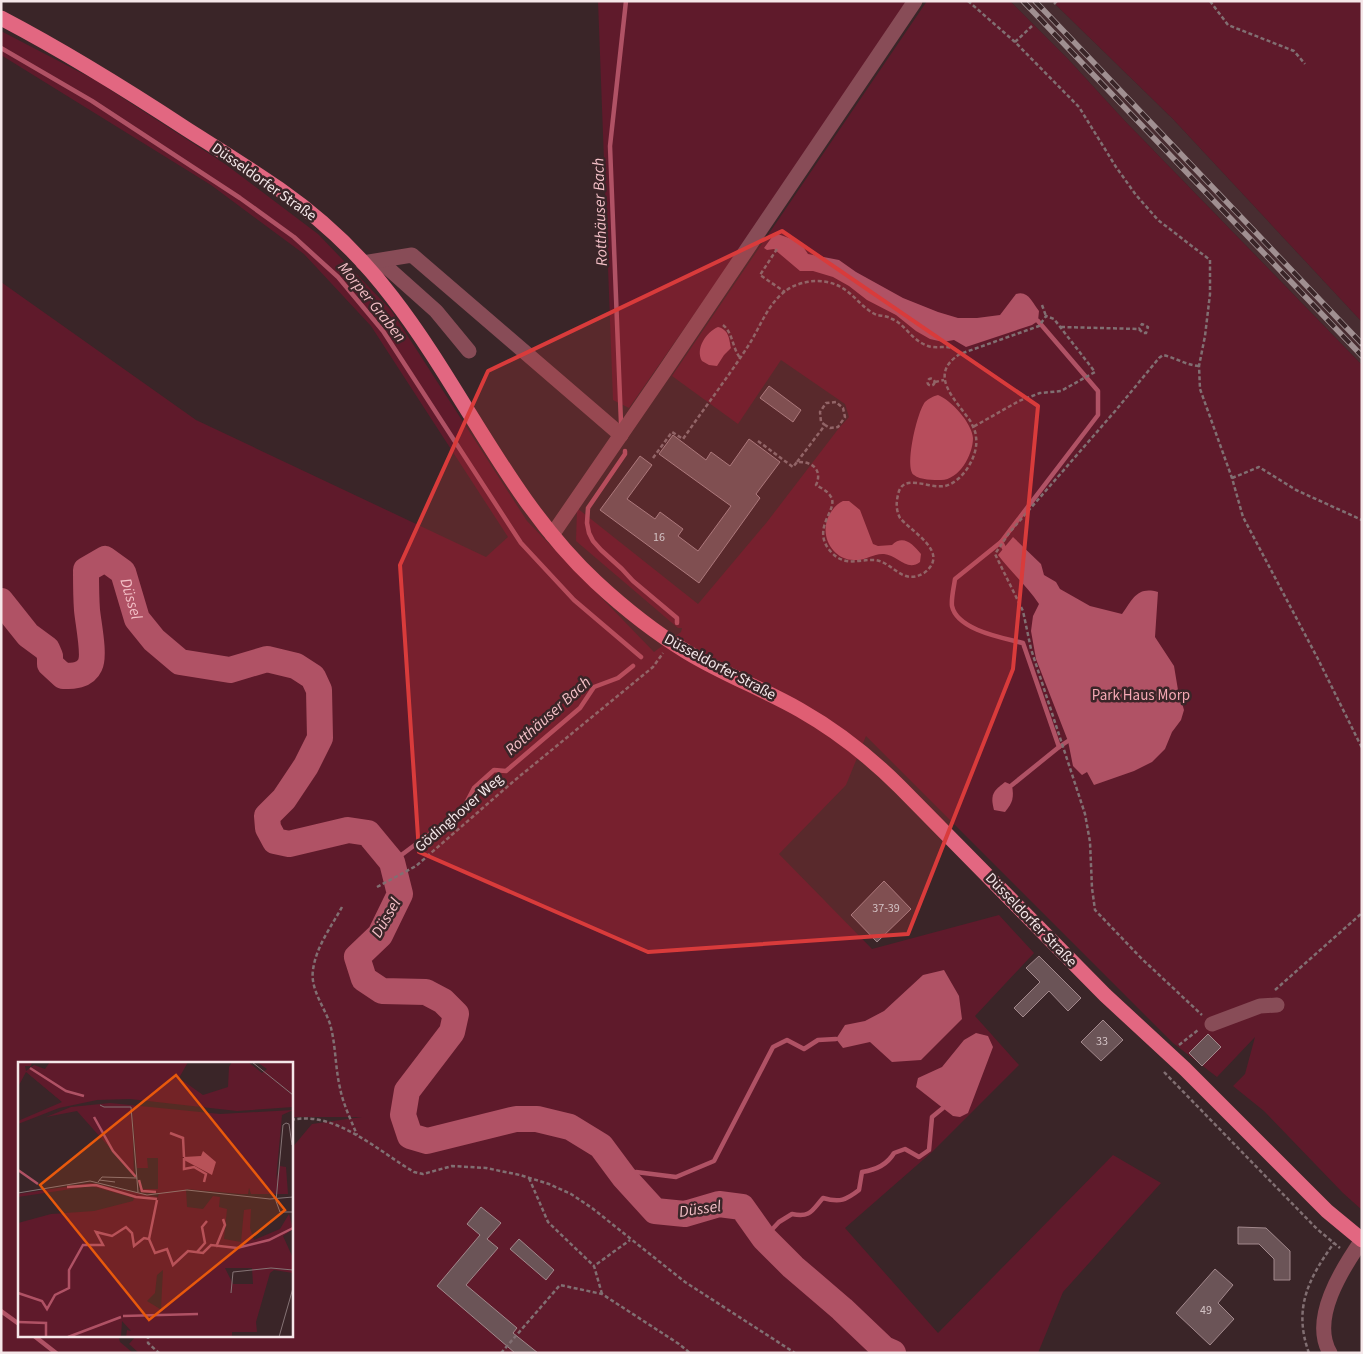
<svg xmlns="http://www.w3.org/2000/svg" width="1363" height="1354" font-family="'Source Sans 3',sans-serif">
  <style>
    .built { fill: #482d31 }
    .green { fill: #5f1a2b }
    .water { fill: #b05265 }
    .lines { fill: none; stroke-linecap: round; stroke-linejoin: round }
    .stream { stroke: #b05265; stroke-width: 4.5 }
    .river { stroke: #b05265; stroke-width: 26 }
    .building { fill: #6b5457; stroke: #a2888c }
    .path { stroke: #816f72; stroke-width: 2.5; stroke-dasharray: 4 2.5; stroke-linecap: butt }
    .minor { stroke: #884c57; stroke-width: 15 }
    .major { stroke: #e26781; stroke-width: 15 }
    .rail-casing { stroke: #a08f91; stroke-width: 5.5 }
    .rail { stroke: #3a2528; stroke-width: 4; stroke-dasharray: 11; stroke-linecap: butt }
    .marked { fill: #d93b3b; fill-opacity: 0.2; stroke: #d93b3b; stroke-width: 4; stroke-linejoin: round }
    .labels { text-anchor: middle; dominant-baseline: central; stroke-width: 5; stroke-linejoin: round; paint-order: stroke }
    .number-label { font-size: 12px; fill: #d2c2c4 }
    .street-label { font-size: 15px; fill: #f5e7e9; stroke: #3a2528 }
    .park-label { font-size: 15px; fill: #f5a8b4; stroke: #3a2528 }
    .water-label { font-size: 16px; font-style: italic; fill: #f3bfc6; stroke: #3a2528 }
    .inset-river { fill: none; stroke: #b05265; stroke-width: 2.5 }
    .inset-road { fill: none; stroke: #857375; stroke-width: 1 }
    .view { fill: #e8590c; fill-opacity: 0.15; stroke: #e8590c; stroke-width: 2.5 }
    .inset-edge { fill: none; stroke: #f5e7e9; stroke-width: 2.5 }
  </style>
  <rect width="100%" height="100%" fill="#3a2528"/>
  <polygon class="built" points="1010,1 1052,1 1173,119 1362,322 1362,365 1123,119 1068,59"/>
  <g class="green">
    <polygon points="598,1 912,1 629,408 613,400"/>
    <polygon points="927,1 1010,1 1068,59 1123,119 1362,365 1362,1210 1343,1193 1264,1111 1233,1086 1245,1074 1255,1037 1217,1077 1173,1043 866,736 846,785 779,854 872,949 999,915 1034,953 975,1016 1019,1065 932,1152 845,1228 938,1333 1113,1155 1161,1183 1063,1292 1038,1353 139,1353 129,1344 137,1335 291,1335 291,1149 312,1124 362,1117 291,1117 291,1063 19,1063 19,1335 118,1335 120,1342 133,1353 1,1353 1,282 196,420 486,557 508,537 371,326 304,254 211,185 1,55 1,31 95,80 225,164 318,234 391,310 527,521 654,652 681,632 682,628 678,628 576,541 577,508 698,604 767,522 839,428 849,417 845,404 781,360 738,424 672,376"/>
    <polygon points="1052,1 1362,1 1362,322 1173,119"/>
  </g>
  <g class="water">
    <path d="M 775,233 L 800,242 L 808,254 L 839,260 L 856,272 L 903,298 L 938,312 L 958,318 L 977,318 L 1000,315 L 1016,294 C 1028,290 1032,302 1039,311 L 1038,321 L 1032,325 L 966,347 L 954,340 L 943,342 L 930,339 L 916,331 L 896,315 L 867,300 L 849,286 L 833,277 L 813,271 L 800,271 L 774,249 L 767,250 L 764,248 Z"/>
    <path d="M 718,327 C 729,330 729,338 731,348 L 724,355 L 717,366 L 709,365 L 702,361 C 695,349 706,332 718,327 Z"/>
    <path d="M 938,395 C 951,400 972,423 973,438 C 973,455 959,480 941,480 C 934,480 920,480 914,475 C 904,468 917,412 925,402 C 928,399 934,396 938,395 Z"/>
    <path d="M 843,501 L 849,501 L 860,510 L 873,544 L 878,546 L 892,545 C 903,534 913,544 921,554 L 920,562 C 907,572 897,555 884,554 C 874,553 865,561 854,560 C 836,560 823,542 826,525 C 827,516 835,504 843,501 Z"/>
    <path d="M 1013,537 L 1041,564 L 1044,575 L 1056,582 L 1060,589 L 1090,606 L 1122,614 C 1133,599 1137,586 1158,592 L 1155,637 L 1174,666 L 1178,690 L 1184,710 L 1181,720 L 1172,732 L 1165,749 L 1152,762 L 1134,771 L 1094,785 L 1087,772 L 1082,775 L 1073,766 L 1068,741 L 1036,659 L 1031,631 L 1033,616 L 1039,604 C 1027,586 1011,572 998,555 Z"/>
    <path d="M 1005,782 L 1012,785 C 1014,798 1013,802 1005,812 L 994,810 C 990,795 993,791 1005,782 Z"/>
    <polygon points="944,970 959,996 962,1019 921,1060 892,1062 870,1042 843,1048 836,1039 845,1025 865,1021 884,1011 923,975"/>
    <polygon points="976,1033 988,1036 993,1047 968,1113 960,1117 953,1116 916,1087 918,1078 942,1067 964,1040"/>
  </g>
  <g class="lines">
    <g class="stream">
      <polyline points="1,48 92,101 240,198 294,237 338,277 383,331 521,543 574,600 641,657"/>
      <polyline points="621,423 610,146 626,1"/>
      <polyline points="625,451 625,454 588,508 587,523 589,533 593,541 601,550 622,569 633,581 677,618 677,623"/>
      <path d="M 1001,542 L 955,579 C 954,587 951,598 952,606 C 957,630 1003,638 1023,643 L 1059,747 L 1012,785"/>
      <polyline points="1004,548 1001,542 1098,415 1098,391 1038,321"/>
      <polyline points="1059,747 1068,741"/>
      <polyline points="392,862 463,809 474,788 494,770 506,771 580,708 594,687 618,678 633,666"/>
      <polyline points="624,1177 636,1172 676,1177 714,1161 773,1047 787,1040 804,1049 818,1040 836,1039"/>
      <path d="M 764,1238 L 779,1222 L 792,1214 C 811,1218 812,1210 823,1198 C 840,1203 846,1200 859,1190 L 862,1172 C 876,1170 887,1165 894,1153 L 905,1149 L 919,1157 L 929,1150 L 932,1117 L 943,1108"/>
      <polyline points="1,1311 19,1324"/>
      <polyline points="33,1335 56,1353"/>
    </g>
    <path class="river" id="s1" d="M 1,601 L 28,635 L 47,649 L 50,656 L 50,664 L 63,676 C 73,676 85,676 90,665 C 95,655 88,622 87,610 C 86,597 86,584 86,570 L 105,559 L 123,572 L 137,619 L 154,640 L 180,662 L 230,670 L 267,659 L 296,666 L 313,677 L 319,690 L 320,738 L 306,766 L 284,799 L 267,816 L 268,828 L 275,841 L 289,844 L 348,830 L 368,833 L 392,862 L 400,894 L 380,935 L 357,957 L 364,979 L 382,991 L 426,992 L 443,1001 L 456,1014 L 452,1032 L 407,1091 L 403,1115 L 410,1136 L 427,1141 L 516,1119 L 537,1119 L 570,1127 L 601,1146 L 624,1177 L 655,1211 L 685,1214 L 719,1204 L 742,1207 L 764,1238 L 793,1267 L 842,1309 L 884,1349 L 893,1353"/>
  </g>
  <g class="building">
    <polygon points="769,386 801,410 793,422 760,398"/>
    <polygon points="673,435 706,460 711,452 730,466 749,439 780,462 756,494 760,498 699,583 600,510 640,456 652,465 627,499 655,519 660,512 683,529 678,536 698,551 731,506 659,454"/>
    <polygon points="884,881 911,909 877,942 851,915"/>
    <polygon points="1039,956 1081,998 1068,1011 1049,991 1023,1017 1014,1008 1040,982 1026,968"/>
    <polygon points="1103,1020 1123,1040 1101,1061 1081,1042"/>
    <polygon points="1208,1034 1221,1047 1202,1066 1189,1053"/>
    <polygon points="481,1207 501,1223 487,1239 498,1248 466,1285 517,1328 513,1333 538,1353 515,1353 437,1286 480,1235 467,1224"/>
    <polygon points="1238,1227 1266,1228 1290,1251 1290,1280 1274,1280 1274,1259 1259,1244 1238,1244"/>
    <polygon points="519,1239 554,1270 546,1280 510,1249"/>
    <polygon points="1215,1269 1233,1285 1218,1303 1234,1319 1210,1345 1176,1313"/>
  </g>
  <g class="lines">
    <g class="path">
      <polyline points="968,1 1015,42 1079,107 1116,167 1136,195 1158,220 1210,260 1210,294 1205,336 1199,366 1200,389 1232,478 1243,517 1318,659 1362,748"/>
      <polyline points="1210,1 1228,25 1294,51 1305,64"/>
      <polyline points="1054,4 1057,1"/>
      <polyline points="1015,42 1032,26"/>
      <polyline points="777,249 760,275 785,292"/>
      <polyline points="1042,305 1046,316"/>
      <path d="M 723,325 C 733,333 732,347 740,358"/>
      <polyline points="1061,327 1139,329 1143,333 1146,333 1148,327 1142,324 1139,329"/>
      <path d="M 1199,366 C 1186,365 1176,358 1163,355 L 1159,358 L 1116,410 L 1009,533 L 995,554 L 1023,611 L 1031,649 L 1085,814 L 1090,842 L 1092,888 L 1095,910 L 1141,958 L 1202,1015"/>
      <circle cx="931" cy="382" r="3.5"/>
      <polyline points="935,382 944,380"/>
      <path d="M 758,441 L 793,467 L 797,462 C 812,461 823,470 816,485 C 821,488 828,491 831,497 C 839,510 809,529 832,553 C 846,567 859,559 875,560 C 893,562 902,586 924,573 C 927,571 932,566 933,561 C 937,545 909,529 900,518 C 896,510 896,503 898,495 C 902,472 928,489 945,486 C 963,482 979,455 976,437 C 976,432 973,427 971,422 C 957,401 926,375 960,354 L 1039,326 L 1046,316 L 1054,319 L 1095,372 L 1061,391 L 1040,393 L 1019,401 L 973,427"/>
      <path d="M 653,458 L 672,432 L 683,439 C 705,407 729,376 750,343 C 761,325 767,306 784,292 C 795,283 813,279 827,282 C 852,287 858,307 877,315 C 882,316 888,316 892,319 C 905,324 911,340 928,346 C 940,350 951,342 960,354"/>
      <polyline points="797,462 825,425 830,428 838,427 845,417 843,408 836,402 826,403 820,412 821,422 825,425"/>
      <polyline points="1232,478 1259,467 1296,490 1362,520"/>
      <polyline points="377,887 416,866 515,780 653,667 663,653"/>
      <path d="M 342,907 C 331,927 316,947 313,970 C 310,989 324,1006 330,1024 C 336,1045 335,1067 340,1088 C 343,1104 351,1120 357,1135"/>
      <polyline points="1275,990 1362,913"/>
      <polyline points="1179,1045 1198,1030"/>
      <polyline points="1164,1072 1317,1229 1340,1248"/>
      <path d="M 291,1120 C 335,1110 378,1151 414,1172 L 423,1174 L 452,1166 L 486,1168 L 520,1175 L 549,1184 L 571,1194 L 592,1208 L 685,1282 L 795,1353"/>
      <polyline points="529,1178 548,1222 594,1266"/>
      <polyline points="602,1294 594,1266 630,1240"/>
      <polyline points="148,1335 148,1343 159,1353"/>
      <polyline points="501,1353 560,1285 602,1294 679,1344 690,1353"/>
      <path d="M 1309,1353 C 1293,1309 1308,1279 1334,1243"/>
    </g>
    <g class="minor">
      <polyline points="380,261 436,311 469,351"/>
      <polyline points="363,263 412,255 621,435"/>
      <polyline points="552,535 662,375 915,1"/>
      <polyline points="1212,1024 1260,1006 1277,1005"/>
      <path d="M 1330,1353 C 1310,1319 1342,1269 1362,1240"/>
    </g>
    <path class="major" d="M 1,18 C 66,52 127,90 188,130 C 218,149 249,168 279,189 C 322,219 361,256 392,297 C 464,390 509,501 596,582 C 624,608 654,632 687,652 C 723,674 763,689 800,710 C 837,731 870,757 900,787 L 1105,995 L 1185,1069 L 1327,1211 L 1362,1240"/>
    <defs>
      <g id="rail">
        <polyline points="1023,1 1362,356"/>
        <polyline points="1035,1 1362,344"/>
      </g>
    </defs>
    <use href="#rail" class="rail-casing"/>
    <use href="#rail" class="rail"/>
  </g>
  <path class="marked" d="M 782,231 L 1038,406 L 1013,669 L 908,934 L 648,952 L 419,852 L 400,565 L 488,371 Z"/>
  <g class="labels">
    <g class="number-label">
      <text x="659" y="537">16</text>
      <text x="886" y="908">37-39</text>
      <text x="1102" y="1041">33</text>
      <text x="1206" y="1310">49</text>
    </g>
    <g class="street-label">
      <text transform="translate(264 182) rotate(35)">Düsseldorfer Straße</text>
      <text transform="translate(720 667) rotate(28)">Düsseldorfer Straße</text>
      <text transform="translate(459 813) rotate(-41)">Gödinghover Weg</text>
      <text transform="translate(1031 920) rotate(46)">Düsseldorfer Straße</text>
    </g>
    <g class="park-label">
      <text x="1141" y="695">Park Haus Morp</text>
    </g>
    <g class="water-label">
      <text transform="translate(600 212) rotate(-92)">Rotthäuser Bach</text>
      <text transform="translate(372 302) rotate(51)">Morper Graben</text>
      <text stroke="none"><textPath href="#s1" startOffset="299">Düssel</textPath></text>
      <text transform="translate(548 716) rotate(-42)">Rotthäuser Bach</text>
      <text transform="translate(386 918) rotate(-60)">Düssel</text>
      <text transform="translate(700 1209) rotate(-8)">Düssel</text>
    </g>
  </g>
  <g transform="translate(18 1062)">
    <rect width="275" height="275" fill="#3a2528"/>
    <path d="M 0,0 L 14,0 L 13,4 L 7,4 L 8,9 L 16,3 L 27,7 L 32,0 L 170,0 L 161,16 L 185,33 L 210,25 L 211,5 L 214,0 L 230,0 L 244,11 L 249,7 L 239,0 L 275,0 L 275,45 L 219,49 L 112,37 L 79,38 L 41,46 L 0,62 L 0,59 L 44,40 L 8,10 L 0,25 ZM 92,41 L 202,52 L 275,48 L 264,53 L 258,118 L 262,104 L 268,105 L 270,132 L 233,132 L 231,126 L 230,132 L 223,132 L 168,127 L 169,145 L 185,147 L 195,134 L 202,135 L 201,145 L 209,147 L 206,177 L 223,180 L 226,148 L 233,147 L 232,166 L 236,178 L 262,167 L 271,152 L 275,167 L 265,174 L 275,196 L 275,211 L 256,208 L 252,211 L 238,260 L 239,270 L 214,270 L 214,275 L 108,275 L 109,268 L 113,269 L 104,259 L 103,275 L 0,275 L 0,161 L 33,152 L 76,149 L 115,139 L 116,136 L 73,124 L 0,135 L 0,132 L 73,121 L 140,135 L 141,131 L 123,130 L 121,127 L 140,127 L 140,96 L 129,96 L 130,106 L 119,106 L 114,46 L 116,113 L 59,49 L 28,55 L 53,45 ZM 207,206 L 234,206 L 235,222 L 215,222 ZM 145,208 L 143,247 L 142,247 L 129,239 L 137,231 L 139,213 Z" fill="#5f1a2b" fill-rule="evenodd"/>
    <path d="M 185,89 L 198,100 L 194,113 L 166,98 L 166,95 L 183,94 Z" fill="#b05265"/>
    <path class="inset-river" d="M 12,6 L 48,29 L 66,34M 76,55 L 95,89 L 118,115M 152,71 L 165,76 L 166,95M 166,96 L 166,107 L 176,105 L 188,112 L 186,120M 0,108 L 20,122M 121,118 L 124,129 L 138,130M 49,125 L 78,123 L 118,135 L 139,137M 131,177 L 139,138M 198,185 L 207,163 L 205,157M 179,190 L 187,181 L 184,165 L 189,159M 0,231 L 24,239 L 29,247 L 37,233 L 51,226 L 51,208 L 65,183 L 85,183 L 78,170 L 94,174 L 108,165 L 114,171 L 116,184 L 126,176 L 131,177 L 137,191 L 149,187 L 155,203 L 170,189 L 185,191 L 193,183 L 219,186 L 251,178 L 275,166M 105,254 L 180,252M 0,260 L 28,261 L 28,275M 50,275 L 103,255"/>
    <path class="inset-road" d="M 234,0 L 275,33M 82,43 L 86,45 L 113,45 L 120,130M 274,83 L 271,62 L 268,61 L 265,63 L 258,139 L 262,150 L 275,150M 81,118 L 97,120M 80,120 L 84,115 L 119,116M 0,131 L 72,119 L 129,133 L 169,128 L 252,137 L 275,135M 213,231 L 215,210 L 253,206 L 275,208M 261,275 L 275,226"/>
    <path class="view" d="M 158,13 L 267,148 L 131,258 L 22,123 Z"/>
    <rect width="275" height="275" class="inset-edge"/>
  </g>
  <rect width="1363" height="1354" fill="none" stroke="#f5e7e9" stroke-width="5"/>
</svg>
